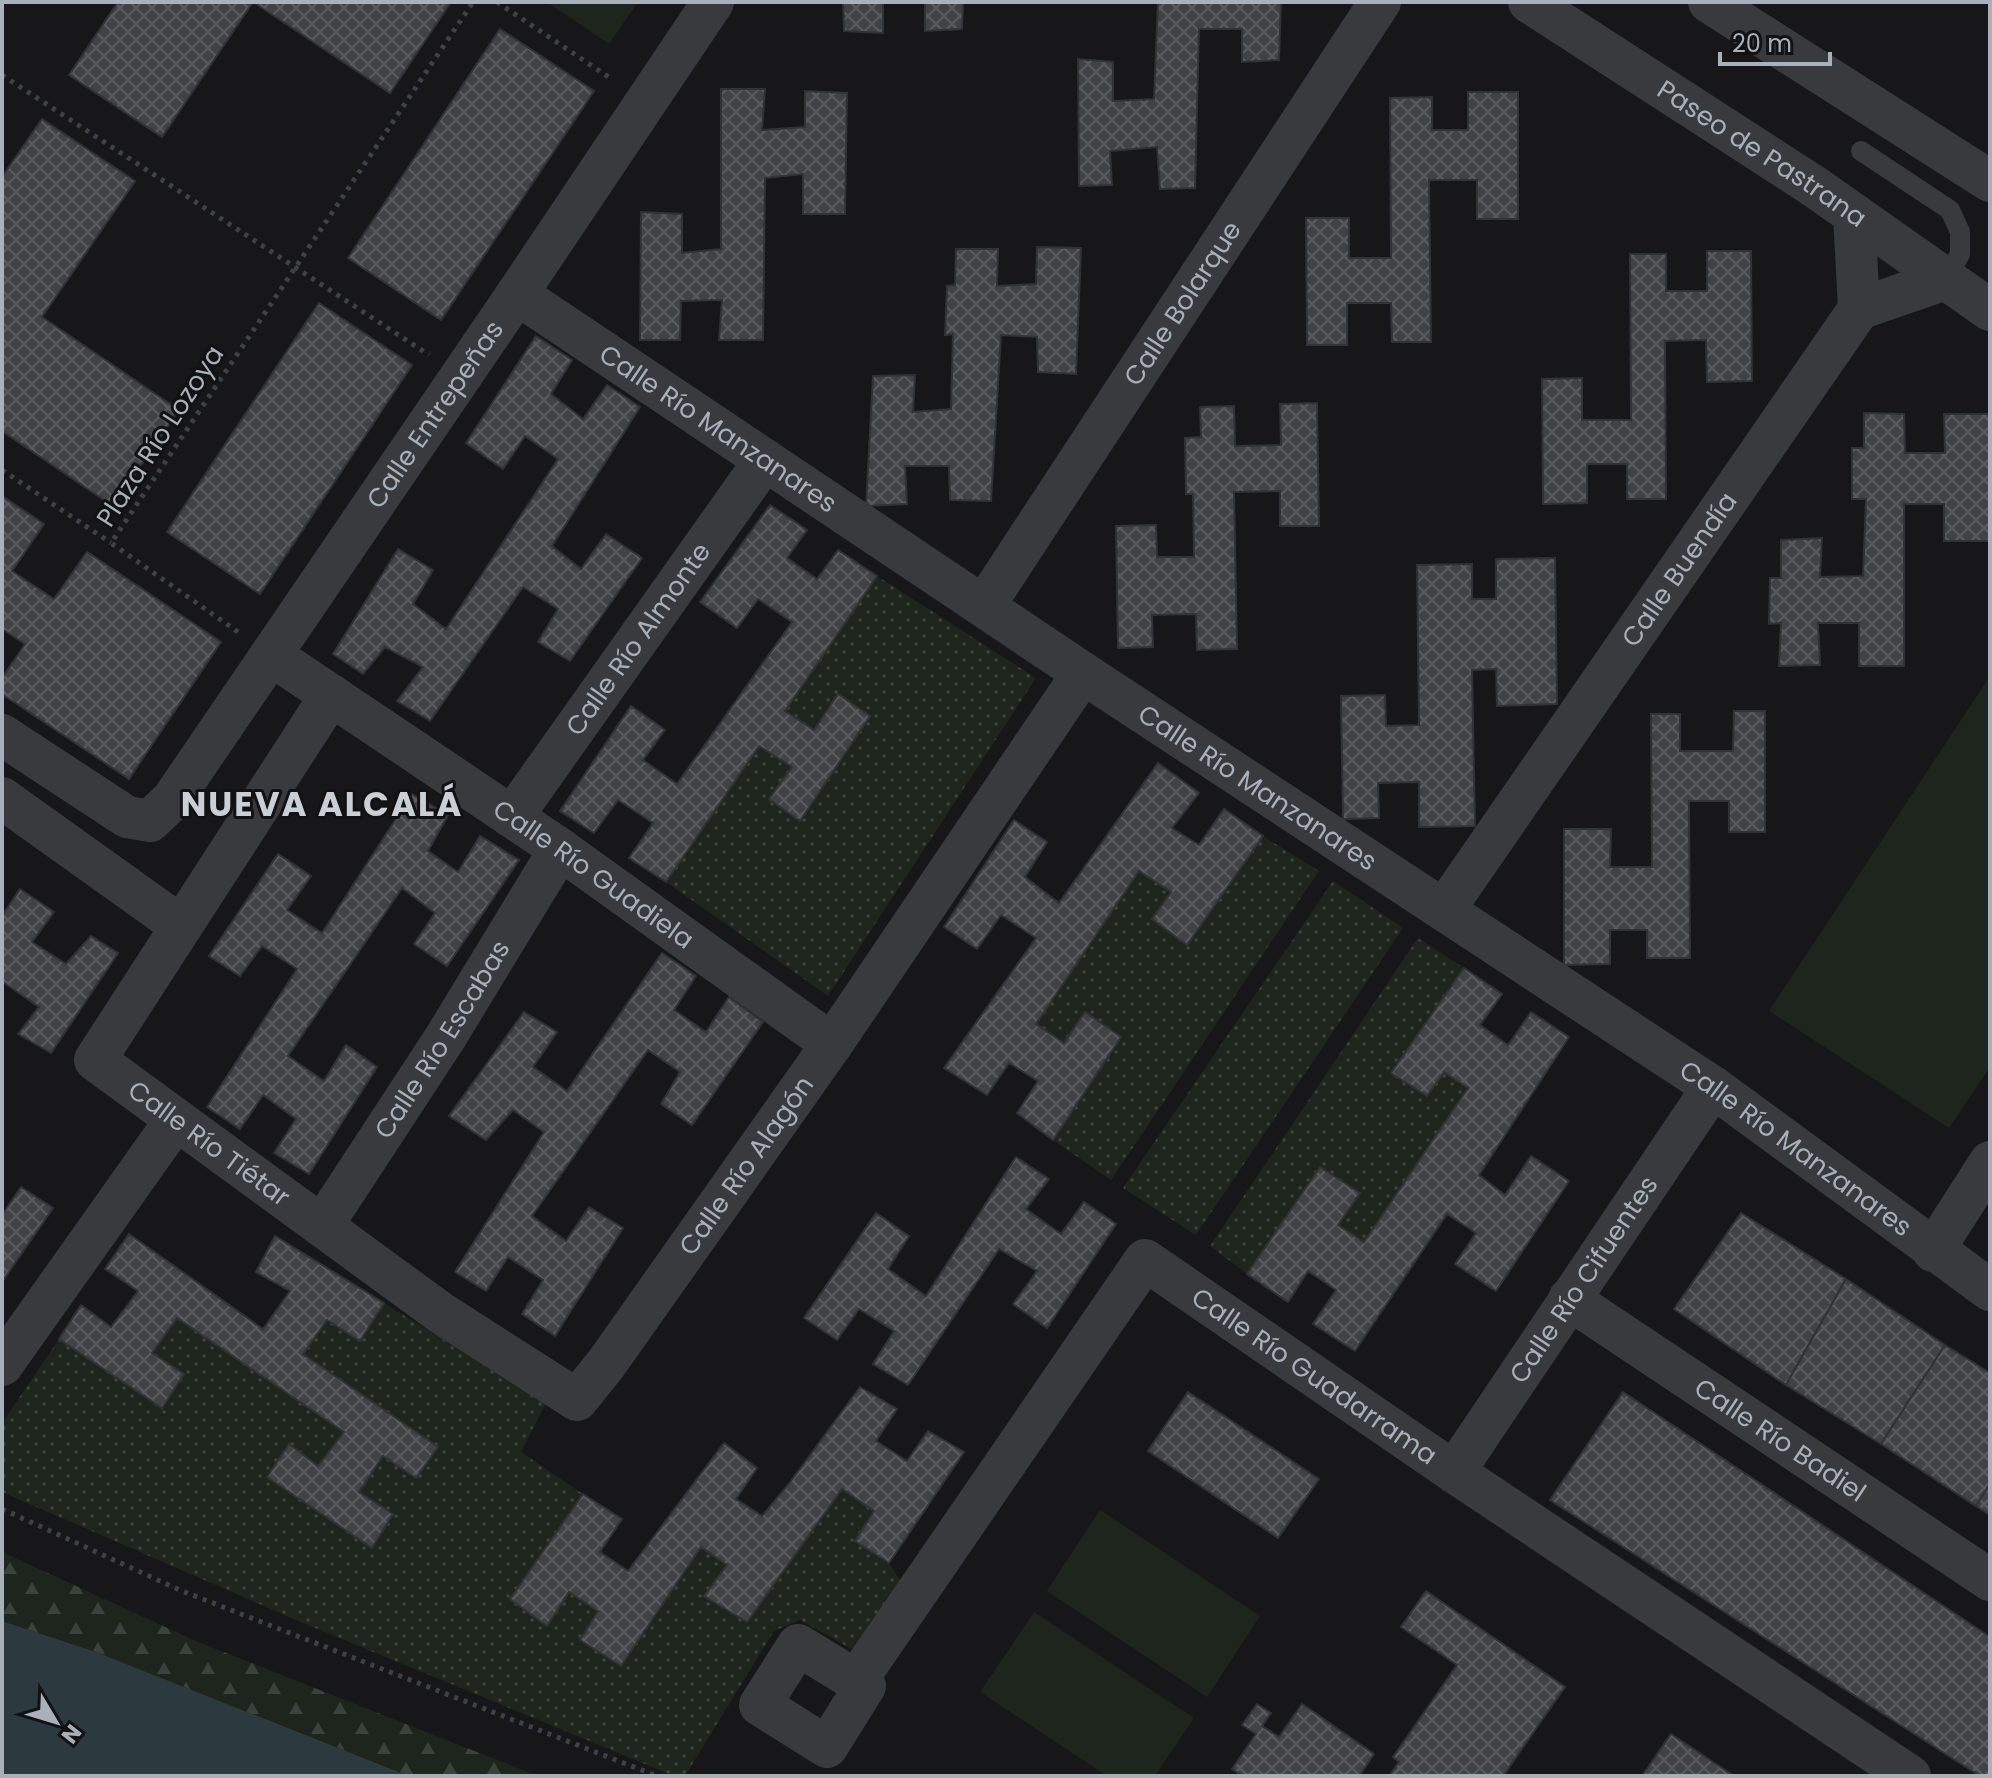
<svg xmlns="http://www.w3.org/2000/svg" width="1992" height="1778" font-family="Poppins,sans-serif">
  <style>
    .forest { fill: url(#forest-firs) }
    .park { fill: #1d251d }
    .garden { fill: url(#garden-dots) }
    .water { fill: #2c393e }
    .building { fill: url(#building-cross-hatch); stroke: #313235; stroke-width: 2 }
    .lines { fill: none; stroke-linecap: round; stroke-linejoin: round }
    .path { stroke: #3e4146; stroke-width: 5; stroke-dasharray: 4 6; stroke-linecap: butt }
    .service { stroke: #383a3e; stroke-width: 20 }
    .minor { stroke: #383a3e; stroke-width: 42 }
    .labels { text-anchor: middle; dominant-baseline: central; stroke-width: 6; stroke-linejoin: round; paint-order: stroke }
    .street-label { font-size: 26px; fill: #a8b0ba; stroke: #121214 }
    .district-label { font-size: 34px; font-weight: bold; letter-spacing: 2px; fill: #cacfd6; stroke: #121214 }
  </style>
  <defs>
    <pattern id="forest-firs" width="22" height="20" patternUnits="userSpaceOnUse" patternTransform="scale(2)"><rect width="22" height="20" fill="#1d251d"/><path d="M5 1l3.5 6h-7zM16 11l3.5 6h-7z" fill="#3b423c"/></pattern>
    <pattern id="garden-dots" width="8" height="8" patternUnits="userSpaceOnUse" patternTransform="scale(2)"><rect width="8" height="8" fill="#1d251d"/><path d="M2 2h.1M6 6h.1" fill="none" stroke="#3b423c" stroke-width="1.8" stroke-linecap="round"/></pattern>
    <pattern id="building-cross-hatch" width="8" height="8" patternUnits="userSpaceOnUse" patternTransform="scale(2)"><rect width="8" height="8" fill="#414246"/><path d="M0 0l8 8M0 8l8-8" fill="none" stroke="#5a5b5f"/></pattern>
  </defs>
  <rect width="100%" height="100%" fill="#171719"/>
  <polygon class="forest" points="2,1552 198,1642 538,1776 409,1776 96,1652 2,1621"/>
  <g class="park">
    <polygon points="547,2 638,2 609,44"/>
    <polygon points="1990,676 1990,1067 1949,1128 1769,1011"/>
    <polygon points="1100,1510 1260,1616 1207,1697 1047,1591"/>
    <polygon points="1034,1612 1194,1718 1155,1776 1107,1776 980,1692"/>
  </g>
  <g class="garden">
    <polygon points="877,576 1036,678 828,996 666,882 759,746 792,767 769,799 801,821 870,716 838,694 814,730 785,711"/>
    <polygon points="1263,836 1319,871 1111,1180 1053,1140 1121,1036 1085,1013 1064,1043 1036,1024 1139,871 1171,892 1152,919 1187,945"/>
    <polygon points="1333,881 1403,928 1196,1235 1123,1188"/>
    <polygon points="1418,938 1464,968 1391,1073 1427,1096 1444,1072 1468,1088 1364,1242 1338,1225 1359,1192 1321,1167 1247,1274 1210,1246"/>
    <polygon points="384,1303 546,1403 521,1452 583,1494 510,1599 547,1626 569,1592 598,1611 621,1666 701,1547 727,1565 842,1489 874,1511 856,1542 889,1563 912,1598 869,1659 800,1620 774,1631 685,1776 674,1776 303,1623 2,1492 2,1423 59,1339 162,1407 184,1374 152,1353 177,1318 344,1432 318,1466 289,1444 267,1477 372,1547 393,1514 359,1492 383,1456 416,1478 438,1447 303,1354 327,1320"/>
  </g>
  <polygon class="water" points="2,1621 96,1652 409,1776 11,1776 2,1773"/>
  <g class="building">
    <polygon points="118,2 451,2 390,93 253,2 162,137 69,75"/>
    <polygon points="843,2 883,2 883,33 844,31"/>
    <polygon points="925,2 963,2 962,29 925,31"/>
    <polygon points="1158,2 1281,2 1279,60 1242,62 1242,29 1199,29 1195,188 1160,189 1157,147 1110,151 1112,185 1079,186 1078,59 1113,62 1113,101 1154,99"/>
    <polygon points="500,29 594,91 441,320 348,258"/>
    <polygon points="721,89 765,89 762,130 805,127 805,91 847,93 845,214 803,214 803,174 765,178 763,340 719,340 722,300 681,301 680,340 640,340 641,212 682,214 682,253 721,249"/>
    <polygon points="1468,92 1518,92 1518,219 1477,219 1477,180 1429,180 1431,342 1392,342 1391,303 1347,303 1347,345 1307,345 1306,218 1349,218 1349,258 1391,258 1390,98 1432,97 1432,130 1468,130"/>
    <polygon points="42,119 135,181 42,317 179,410 113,506 2,431 2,177"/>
    <polygon points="1037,247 1081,248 1076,374 1038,372 1037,337 1001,335 991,501 950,500 949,466 905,466 907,504 866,506 873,376 915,375 913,412 951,409 953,334 945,335 947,286 955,285 956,249 998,249 997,286 1036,284"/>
    <polygon points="1707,251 1751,251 1752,381 1707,382 1706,340 1665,341 1666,499 1627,499 1627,464 1587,464 1587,503 1543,504 1542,379 1582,378 1582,420 1631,420 1630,254 1666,254 1666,291 1707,291"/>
    <polygon points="319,303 412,365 260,594 167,532"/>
    <polygon points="536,336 572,360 551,394 583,419 607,385 640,407 552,546 581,569 606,534 642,558 570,661 538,642 558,609 523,587 430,721 397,701 423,667 385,647 363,674 333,654 398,549 433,570 413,604 446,629 558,459 525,436 503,469 466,443"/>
    <polygon points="1317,403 1319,526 1280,526 1280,491 1234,492 1237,649 1197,650 1196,614 1152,615 1153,647 1118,648 1116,526 1156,525 1157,557 1194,557 1193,494 1186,494 1185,438 1201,437 1200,407 1234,406 1235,446 1281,445 1280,404"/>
    <polygon points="1864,413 1904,414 1905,453 1945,453 1944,414 1990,414 1990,541 1944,541 1944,504 1904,504 1904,666 1859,666 1859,623 1818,623 1820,665 1779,666 1781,623 1769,624 1770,578 1781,578 1781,540 1822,538 1820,577 1863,576 1866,499 1852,499 1852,448 1864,448"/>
    <polygon points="2,496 44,524 12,571 54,599 87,552 221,642 129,779 2,694 2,678 25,644 2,629"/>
    <polygon points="770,505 807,530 787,558 817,579 838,550 877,576 785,711 814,730 838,694 870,716 800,821 769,799 792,767 759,746 666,882 629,858 653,823 618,800 594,833 560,811 631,706 665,730 643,760 677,784 792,622 758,599 737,628 700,602"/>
    <polygon points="1555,558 1557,704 1497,706 1496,669 1472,670 1475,826 1419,827 1419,782 1378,783 1379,818 1343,819 1341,696 1385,695 1386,726 1419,725 1417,565 1472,564 1472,599 1496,599 1496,559"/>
    <polygon points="1734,711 1765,711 1765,832 1729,832 1729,801 1689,801 1690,958 1647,958 1647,930 1610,930 1610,964 1564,965 1564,829 1611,829 1610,867 1652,867 1651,714 1680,714 1680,751 1733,751"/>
    <polygon points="1158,763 1199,793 1172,828 1199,845 1224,809 1263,836 1187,945 1152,919 1171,892 1139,871 1036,1024 1064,1043 1085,1012 1121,1037 1053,1140 1017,1113 1038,1081 1009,1063 987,1095 944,1068 1036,938 1001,915 977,949 944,927 1014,820 1047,842 1025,877 1059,903"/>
    <polygon points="412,794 448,815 428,851 458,872 480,836 519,860 447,966 414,944 435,913 402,888 288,1056 324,1081 346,1045 377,1067 309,1174 274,1153 296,1119 263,1095 240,1129 207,1107 297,969 262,946 240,976 209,956 278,854 311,876 287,910 322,933"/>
    <polygon points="20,889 54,912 32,942 66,964 91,936 118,953 51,1053 18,1034 39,1007 3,982 2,984 2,916"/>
    <polygon points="662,953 696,976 674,1010 706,1032 729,997 763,1022 692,1125 661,1104 680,1072 648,1050 532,1216 566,1241 589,1207 623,1228 555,1336 522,1314 543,1280 508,1257 486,1291 455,1272 544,1132 513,1110 486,1140 449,1116 524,1012 557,1032 533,1067 567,1091"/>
    <polygon points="1464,968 1502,994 1480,1025 1508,1045 1531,1012 1569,1037 1479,1175 1505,1195 1531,1156 1569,1181 1496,1291 1455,1264 1476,1233 1447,1214 1355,1351 1313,1324 1336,1290 1308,1271 1288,1302 1247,1274 1320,1167 1360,1193 1338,1225 1364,1242 1468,1088 1444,1072 1427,1096 1391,1073"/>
    <polygon points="1016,1157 1049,1179 1026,1209 1061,1234 1084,1202 1116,1224 1047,1328 1013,1304 1037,1271 999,1249 908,1385 873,1364 894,1331 859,1309 837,1340 804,1318 876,1213 909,1236 888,1269 926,1296"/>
    <polygon points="21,1187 53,1208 2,1282 2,1215"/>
    <polygon points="1741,1213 1846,1279 1786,1385 1674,1309"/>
    <polygon points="129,1234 263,1329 290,1291 256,1272 275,1236 384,1303 360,1341 327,1320 303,1354 438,1447 416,1478 383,1456 359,1492 393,1514 372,1548 267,1477 289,1444 318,1466 344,1432 177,1318 152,1353 184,1374 162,1408 59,1339 81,1305 111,1327 138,1291 105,1269"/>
    <polygon points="1846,1279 1945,1345 1881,1444 1786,1385"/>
    <polygon points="1945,1345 1990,1373 1990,1484 1976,1506 1881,1444"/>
    <polygon points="860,1387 897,1409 876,1441 907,1461 928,1431 964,1452 889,1563 855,1541 874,1511 842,1489 747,1622 704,1596 727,1565 701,1547 621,1666 580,1640 598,1611 569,1592 547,1626 510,1599 583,1494 622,1519 600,1552 628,1571 724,1443 757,1468 736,1499 762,1516 788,1485"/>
    <polygon points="1188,1392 1319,1479 1278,1538 1148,1451"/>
    <polygon points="1623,1392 1990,1637 1990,1776 1980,1776 1550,1500"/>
    <polygon points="1990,1484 1990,1515 1976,1506"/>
    <polygon points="1426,1591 1565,1687 1503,1776 1389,1776 1399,1762 1393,1757 1457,1665 1401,1627"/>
    <polygon points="1257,1704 1271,1713 1262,1726 1279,1737 1302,1704 1374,1754 1359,1776 1243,1776 1232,1769 1256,1734 1242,1725"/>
    <polygon points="1671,1734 1734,1776 1642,1776"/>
  </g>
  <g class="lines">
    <g class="path">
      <polyline points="497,2 613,80"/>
      <polyline points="2,75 429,355"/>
      <polyline points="2,470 111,543"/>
      <polyline points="238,632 111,543 473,2"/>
      <polyline points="2,1509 182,1591 657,1776"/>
    </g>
    <polyline class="service" points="1861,151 1950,210 1960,232 1960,254 1946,279"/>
    <g class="minor">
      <path id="s1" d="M 1529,2 L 1815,187 L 1990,310"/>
      <polyline points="1709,2 1990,181"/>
      <path id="s2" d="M 517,294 L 1083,673 L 1713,1087 L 1990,1290"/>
      <polyline points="1859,309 1946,279"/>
      <path id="s3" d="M 984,606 L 1380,2"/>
      <path id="s4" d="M 271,655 L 560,849 L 832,1044"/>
      <path id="s5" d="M 331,695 L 95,1060 L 441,1313 L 577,1400 L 606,1364 L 832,1044 L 1083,673"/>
      <path id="s6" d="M 2,735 L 127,817 L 150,821 L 172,800 L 517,294 L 713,2"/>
      <polyline points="2,798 181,926"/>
      <path id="s7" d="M 512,817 L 765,460"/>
      <path id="s8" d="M 1444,910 L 1859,309 L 1854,214"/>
      <path id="s9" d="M 322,1226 L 445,1038 L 560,849"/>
      <polyline points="1933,1251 1990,1162"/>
      <path id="s10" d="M 1569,1299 L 1990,1580"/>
      <polyline points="2,1365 175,1121"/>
      <path id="s11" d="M 1454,1472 L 1713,1087"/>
      <polygon points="798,1645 865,1686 827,1747 760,1705"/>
      <path id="s12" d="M 856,1681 L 1145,1260 L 1454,1472 L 1910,1776"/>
    </g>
  </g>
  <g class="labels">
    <g class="street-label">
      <text stroke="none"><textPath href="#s1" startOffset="278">Paseo de Pastrana</textPath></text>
      <text stroke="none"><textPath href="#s3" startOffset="362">Calle Bolarque</textPath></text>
      <text stroke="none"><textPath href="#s6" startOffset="670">Calle Entrepeñas</textPath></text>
      <text stroke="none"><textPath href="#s2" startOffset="242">Calle Río Manzanares</textPath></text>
      <text transform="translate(160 436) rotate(-57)">Plaza Río Lozoya</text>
      <text stroke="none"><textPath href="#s8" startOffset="414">Calle Buendía</textPath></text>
      <text stroke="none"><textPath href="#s7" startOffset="218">Calle Río Almonte</textPath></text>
      <text stroke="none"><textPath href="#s2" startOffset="890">Calle Río Manzanares</textPath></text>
      <text stroke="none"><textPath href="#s4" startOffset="390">Calle Río Guadiela</textPath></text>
      <text stroke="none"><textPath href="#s9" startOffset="222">Calle Río Escabas</textPath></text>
      <text stroke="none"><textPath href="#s5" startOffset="576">Calle Río Tiétar</textPath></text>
      <text stroke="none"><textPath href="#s2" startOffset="1538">Calle Río Manzanares</textPath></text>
      <text stroke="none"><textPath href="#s5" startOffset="1314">Calle Río Alagón</textPath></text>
      <text stroke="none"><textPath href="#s11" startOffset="232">Calle Río Cifuentes</textPath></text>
      <text stroke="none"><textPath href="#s12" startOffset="716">Calle Río Guadarrama</textPath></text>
      <text stroke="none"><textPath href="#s10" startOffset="254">Calle Río Badiel</textPath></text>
    </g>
    <g class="district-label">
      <text x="322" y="804">NUEVA ALCALÁ</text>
    </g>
  </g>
  <rect width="1992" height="1778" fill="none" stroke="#a8b0ba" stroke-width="8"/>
  <g transform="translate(56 1722) rotate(128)" stroke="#121214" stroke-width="6" paint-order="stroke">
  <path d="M0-6L14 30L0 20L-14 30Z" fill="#a8b0ba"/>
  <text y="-12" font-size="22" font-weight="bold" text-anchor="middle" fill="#a8b0ba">N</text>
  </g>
  <path d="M1720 52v12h110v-12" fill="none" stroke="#a8b0ba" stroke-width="4"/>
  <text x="1732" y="52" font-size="24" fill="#a8b0ba" stroke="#121214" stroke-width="6" paint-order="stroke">20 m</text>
</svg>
